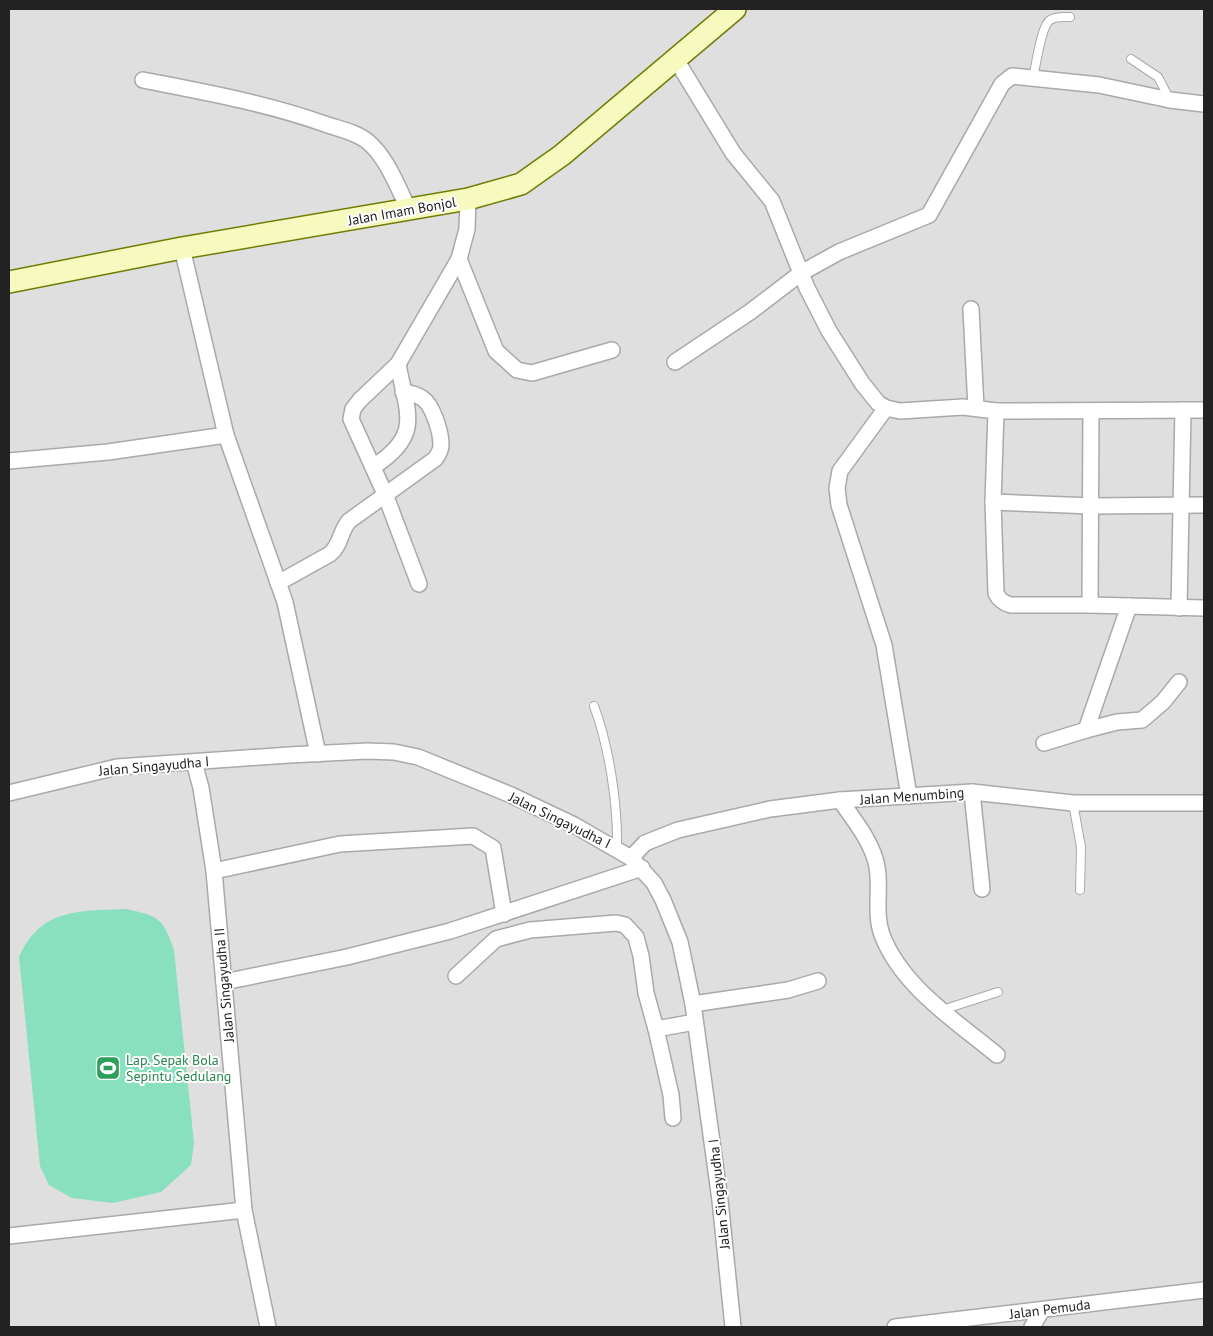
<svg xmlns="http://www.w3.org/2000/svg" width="1213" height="1336" font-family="'PT Sans',sans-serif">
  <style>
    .residential { fill: #e0dfdf }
    .pitch { fill: #88e0be }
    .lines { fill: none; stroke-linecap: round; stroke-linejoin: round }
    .lane-casing { stroke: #a9a9a9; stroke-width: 10 }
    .street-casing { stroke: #a9a9a9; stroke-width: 18 }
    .secondary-casing { stroke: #707d05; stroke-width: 24 }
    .lane { stroke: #fff; stroke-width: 8 }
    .street { stroke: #fff; stroke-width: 15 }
    .secondary { stroke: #f7fabf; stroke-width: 21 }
    .labels { text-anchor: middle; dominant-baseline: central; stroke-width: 4; stroke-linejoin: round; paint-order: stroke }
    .street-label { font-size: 14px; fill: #222; stroke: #fff }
    .leisure-label { font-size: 14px; fill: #27864d; stroke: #fff; text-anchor: start }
  </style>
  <rect width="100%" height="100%" fill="#f2efe9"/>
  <rect class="residential" x="9" y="9" width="1195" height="1318"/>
  <path class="pitch" d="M 126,909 C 159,916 163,918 174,950 L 194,1143 L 191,1165 L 161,1192 L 113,1203 L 72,1198 L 49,1185 L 40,1166 L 19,957 C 41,908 79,911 126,909 Z"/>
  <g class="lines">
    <defs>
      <g id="lane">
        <polyline points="1131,59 1158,77 1170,100"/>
        <path d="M 1033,78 C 1036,66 1041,26 1050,20 C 1056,16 1064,17 1070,17"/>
        <path d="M 594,706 C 609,746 618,805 617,848"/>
        <polyline points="1073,803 1081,847 1080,890"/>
        <polyline points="942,1010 998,992"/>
      </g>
      <g id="street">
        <path d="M 675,58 L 733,153 L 772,201 L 807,288 L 829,331 L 862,383 L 878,403 L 886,408 L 900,411 L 963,407 L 996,411 L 993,502 L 996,593 C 999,600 1003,603 1011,605 L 1090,605 L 1204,608"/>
        <path d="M 143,80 C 204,92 266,103 325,124 C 339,129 356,132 367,141 C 387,157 398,188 409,210"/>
        <polyline points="182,248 226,435 285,602 318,754"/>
        <polyline points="459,259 496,351 517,370 532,373 612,350"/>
        <polyline points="971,309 976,408"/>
        <polyline points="675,362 750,312 801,273 839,252 929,215 1002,84 1012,76 1099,85 1170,100 1204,104"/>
        <polyline points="886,408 840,471 837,488 839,505 884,645 909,796"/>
        <polyline points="996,411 1204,410"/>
        <polyline points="9,461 108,452 226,435"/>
        <path d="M 373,467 C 423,435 407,414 398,364"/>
        <polyline points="993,502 1092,506 1204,505"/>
        <path d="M 278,583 L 330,554 C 341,545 340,531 349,521 L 435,459 C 438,455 441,451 441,445 C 441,432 433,405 422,398 C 416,394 410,393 403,392"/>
        <polyline points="419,584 385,494 351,419 353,409 360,400 398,364 459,259 467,229 468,199"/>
        <polyline points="1090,605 1091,411"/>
        <polyline points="1179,608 1183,410"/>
        <polyline points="1086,730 1117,722 1142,720 1163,702 1179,682"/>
        <polyline points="1044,743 1086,730 1129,606"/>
        <polyline points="194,762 201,788 214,871 244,1210 268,1327"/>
        <polyline points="972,792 982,889"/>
        <polyline points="9,793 117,767 289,755 367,751 394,752 418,757 511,795 574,825 631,858 654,883 663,900 680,942 693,1004 720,1200 733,1327"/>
        <path d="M 840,800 C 854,820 873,843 877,867 C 881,889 874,913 882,935 C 902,987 956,1021 997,1055"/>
        <polyline points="631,858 645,843 678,830 770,809 840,800 972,792 1073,803 1204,803"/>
        <polyline points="214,871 340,844 473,836 493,848 504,914"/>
        <polyline points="456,976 496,939 530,930 616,923 625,925 636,937 641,956 646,993 656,1029 695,1022"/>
        <polyline points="224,982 347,957 450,931 642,868"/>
        <polyline points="693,1004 788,990 818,981"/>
        <polyline points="656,1029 671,1095 673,1118"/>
        <polyline points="9,1236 244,1210"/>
        <polyline points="895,1327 1204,1290"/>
        <polyline points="1032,1327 1042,1310"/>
      </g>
      <polyline id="secondary" points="9,282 182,248 468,199 521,184 562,155 735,9"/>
    </defs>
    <use href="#lane" class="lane-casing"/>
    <use href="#street" class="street-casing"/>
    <use href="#secondary" class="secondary-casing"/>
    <use href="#lane" class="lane"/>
    <use href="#street" class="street"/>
    <use href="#secondary" class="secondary"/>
  </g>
  <defs>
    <symbol id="stadium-square" viewBox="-11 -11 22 22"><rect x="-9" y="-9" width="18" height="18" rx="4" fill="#2e9e5b" stroke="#fff"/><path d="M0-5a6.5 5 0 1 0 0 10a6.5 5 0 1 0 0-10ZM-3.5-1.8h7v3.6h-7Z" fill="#fff"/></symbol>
  </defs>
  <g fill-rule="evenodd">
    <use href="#stadium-square" x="94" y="1054" width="28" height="28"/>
  </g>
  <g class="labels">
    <g class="street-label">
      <text transform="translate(402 211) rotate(-10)">Jalan Imam Bonjol</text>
      <text transform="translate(154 766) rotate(-5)">Jalan Singayudha I</text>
      <text transform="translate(912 796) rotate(-4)">Jalan Menumbing</text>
      <text transform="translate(560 820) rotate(26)">Jalan Singayudha I</text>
      <text transform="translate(224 985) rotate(-95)">Jalan Singayudha II</text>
      <text transform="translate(719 1194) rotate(-96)">Jalan Singayudha I</text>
      <text transform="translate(1050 1309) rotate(-7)">Jalan Pemuda</text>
    </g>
    <g class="leisure-label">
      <text x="126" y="1060">Lap. Sepak Bola<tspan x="126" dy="16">Sepintu Sedulang</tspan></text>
    </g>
  </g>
  <rect width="1213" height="1336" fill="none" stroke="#222222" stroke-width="20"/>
</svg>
